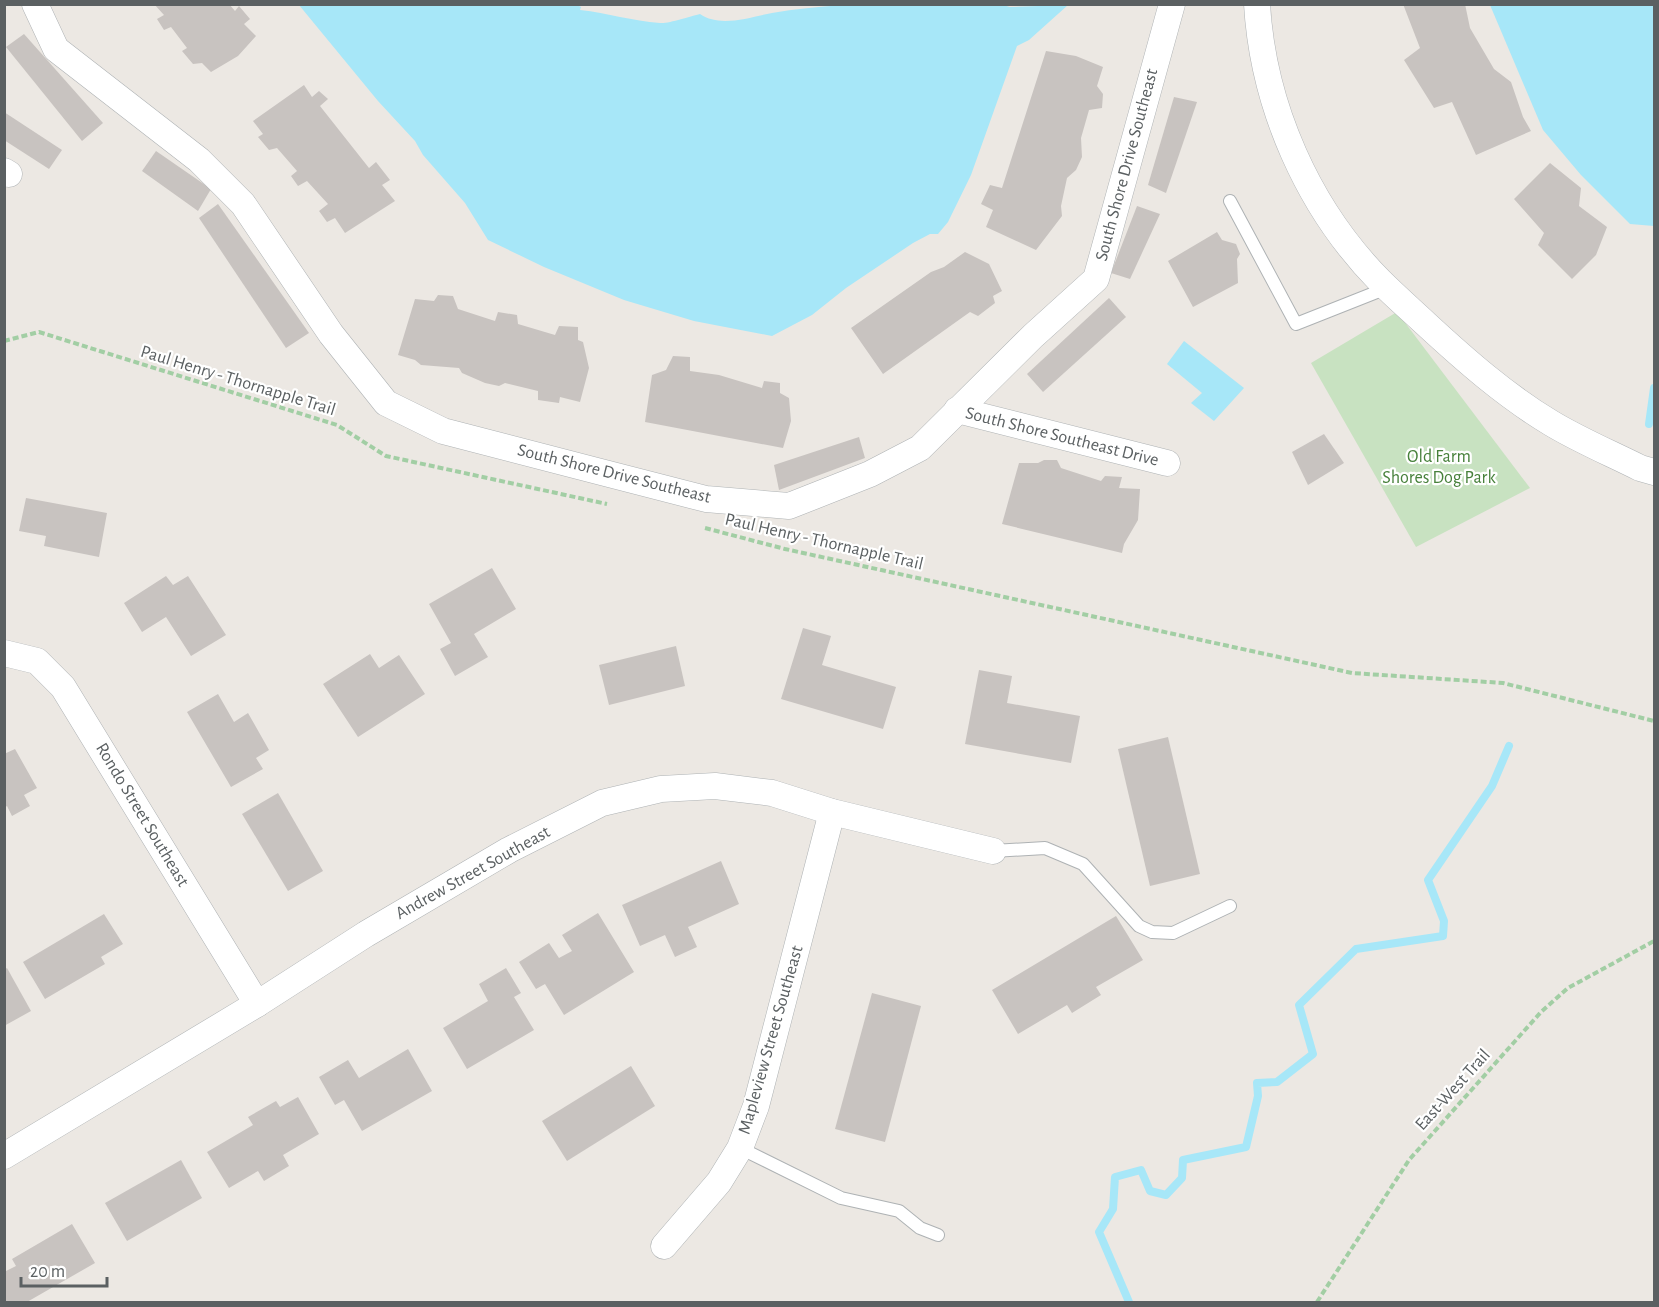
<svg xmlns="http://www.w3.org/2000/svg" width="1659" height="1307" font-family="'Alegreya Sans',sans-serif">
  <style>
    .green { fill: #c8e2c1 }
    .water { fill: #a7e7f8 }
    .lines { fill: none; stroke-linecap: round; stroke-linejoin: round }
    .stream { stroke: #a7e7f8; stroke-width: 8 }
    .building { fill: #c8c3c0 }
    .service-casing { stroke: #aeb2b4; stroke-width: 14 }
    .minor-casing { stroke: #aeb2b4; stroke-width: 27 }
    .path { stroke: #a2cea4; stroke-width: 4; stroke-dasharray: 6 3; stroke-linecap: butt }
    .service { stroke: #fff; stroke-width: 12 }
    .minor { stroke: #fff; stroke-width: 26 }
    .labels { text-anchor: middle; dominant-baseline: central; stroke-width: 4.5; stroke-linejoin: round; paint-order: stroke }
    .street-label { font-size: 18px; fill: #5b6062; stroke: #fff }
    .park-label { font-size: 18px; fill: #47813b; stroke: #fff }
  </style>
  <rect width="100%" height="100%" fill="#ece8e3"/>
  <polygon class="green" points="1397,312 1530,488 1416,547 1311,363"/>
  <g class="water">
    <path d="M 575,4 L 581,7 L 580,10 C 608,13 632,21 660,23 C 668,24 691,16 700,14 C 720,28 750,17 772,13 C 846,0 923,4 999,4 L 1010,7 L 1068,5 L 1029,40 L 1017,46 L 971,175 L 948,222 L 938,234 L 930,234 L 913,243 L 846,288 L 812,315 L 772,336 L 694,321 L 624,300 L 544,267 L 488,240 L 465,203 L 423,155 L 415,141 L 378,101 L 299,5 Z"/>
    <polygon points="1490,5 1654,5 1654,226 1630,224 1581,175 1543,130"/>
    <polygon points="1184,341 1244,388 1214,421 1191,403 1202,393 1167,364"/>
  </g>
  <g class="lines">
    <g class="stream">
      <polyline points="1649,424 1654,388"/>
      <polyline points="1129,1302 1099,1232 1113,1209 1115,1177 1141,1170 1150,1191 1166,1195 1182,1178 1183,1160 1246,1147 1258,1096 1257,1083 1277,1082 1313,1054 1299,1005 1356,949 1443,936 1444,921 1428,880 1492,786 1509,746"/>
    </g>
  </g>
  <g class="building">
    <polygon points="154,4 229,4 235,11 239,6 250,19 244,24 256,36 238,56 211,72 202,63 193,64 182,51 187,48 171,27 164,30 157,19 164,15"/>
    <polygon points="1403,4 1465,4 1470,28 1494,69 1511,82 1523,117 1531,131 1476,155 1452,102 1434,108 1404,60 1420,48"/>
    <polygon points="24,34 103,123 82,141 6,47"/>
    <polygon points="1046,51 1076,56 1103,67 1097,86 1103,94 1102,108 1089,110 1081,138 1082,157 1076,170 1067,178 1061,206 1062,216 1036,250 986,227 993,210 981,204 990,185 1002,188"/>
    <polygon points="304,85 312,97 319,91 328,99 320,106 369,168 376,162 390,180 382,185 395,201 345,233 335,218 327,222 319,211 328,204 307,181 298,186 291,176 297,171 277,148 269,150 258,137 263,134 253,121"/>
    <polygon points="1174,97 1197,102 1166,193 1148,185"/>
    <polygon points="4,112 62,150 49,169 4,140"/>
    <polygon points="156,151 211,189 198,211 142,171"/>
    <polygon points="1550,163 1581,188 1579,206 1607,227 1596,255 1572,279 1538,245 1544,233 1514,199"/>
    <polygon points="218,204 309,333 286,348 199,218"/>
    <polygon points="1137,206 1160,214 1130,279 1111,273"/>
    <polygon points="1217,232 1222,240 1236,244 1240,254 1237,259 1238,283 1193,307 1168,261"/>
    <polygon points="965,252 989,264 1002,291 993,296 995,303 978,316 970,312 883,374 851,328 931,272 944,267"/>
    <polygon points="438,295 453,296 458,309 495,321 498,312 517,315 518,324 555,335 559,326 578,327 578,340 583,342 589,368 580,402 560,397 559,403 538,400 538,391 505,383 499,386 485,383 462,373 459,368 421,365 415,360 398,355 415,299 434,301"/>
    <polygon points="1109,298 1126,317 1043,392 1027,374"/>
    <polygon points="673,356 690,357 690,371 719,375 762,388 764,381 780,383 780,393 789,398 791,421 783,448 645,422 652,375 666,370"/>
    <polygon points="1324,434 1344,463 1308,485 1292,452"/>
    <polygon points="859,437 865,458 779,490 774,465"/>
    <polygon points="1044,460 1057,460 1061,468 1101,481 1105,476 1122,477 1119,488 1140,489 1138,520 1124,544 1122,553 1002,524 1019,463 1038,463"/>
    <polygon points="26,498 107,513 99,557 44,546 46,536 19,531"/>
    <polygon points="492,568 516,609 474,634 488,657 455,676 440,649 451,643 429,604"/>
    <polygon points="166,576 173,585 188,576 226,635 191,656 166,617 142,632 124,603"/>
    <polygon points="803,628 831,636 822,665 896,687 883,729 781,699"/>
    <polygon points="676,646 685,686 609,705 599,665"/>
    <polygon points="370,654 379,668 399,655 425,694 358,737 323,684"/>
    <polygon points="979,670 1012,676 1007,703 1080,716 1071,763 965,744"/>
    <polygon points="218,694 234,722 248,713 269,750 256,758 263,769 231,787 187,712"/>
    <polygon points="1168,737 1200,874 1150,886 1118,749"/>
    <polygon points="15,749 37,788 24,795 30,806 12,816 7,806 4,808 4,754"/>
    <polygon points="278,793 323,871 288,891 242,814"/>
    <polygon points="721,861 739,904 688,927 697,947 675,957 665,935 640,946 622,905"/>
    <polygon points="598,913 634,972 564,1015 545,984 536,989 519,962 549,943 559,958 572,951 562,935"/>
    <polygon points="104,914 123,944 101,957 105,964 45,999 23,962"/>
    <polygon points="1116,916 1143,960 1096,987 1101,995 1072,1013 1067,1005 1018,1034 992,990"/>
    <polygon points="7,968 31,1011 4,1026 4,970"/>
    <polygon points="506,968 521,993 514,997 534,1030 467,1069 443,1028 488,1001 479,984"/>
    <polygon points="872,993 921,1006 885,1142 835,1129"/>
    <polygon points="408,1049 432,1091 362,1131 344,1100 335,1105 319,1077 348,1060 359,1078"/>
    <polygon points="631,1066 655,1106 567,1161 542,1121"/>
    <polygon points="298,1097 319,1134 283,1155 289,1166 264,1181 258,1171 229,1188 207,1152 253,1125 248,1117 276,1101 280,1107"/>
    <polygon points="181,1160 202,1198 127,1241 105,1203"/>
    <polygon points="72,1224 95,1263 27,1302 4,1302 4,1272 16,1266 12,1259"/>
  </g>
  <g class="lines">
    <defs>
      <g id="service">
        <polyline points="1230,201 1296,324 1387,288"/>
        <polyline points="993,851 1045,848 1083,864 1139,926 1152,932 1173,933 1230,906"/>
        <polyline points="740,1148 841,1198 899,1211 920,1228 938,1235"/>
      </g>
      <g id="minor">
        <polyline points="35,4 56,49 199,160 243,204 331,334 386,403 443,431 601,472 706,499 789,506 870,474 920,448 1033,336 1096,279 1172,4"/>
        <path d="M 1257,4 C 1263,106 1308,208 1380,281 C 1395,296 1411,310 1426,324 C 1465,360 1506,396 1551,423 C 1579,440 1610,453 1640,468 L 1654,472"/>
        <polyline points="4,171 9,174"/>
        <polyline points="957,410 1167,463"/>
        <polyline points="4,653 37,661 63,687 257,1004"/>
        <polyline points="4,1156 257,1004 366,934 509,850 602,803 661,789 715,786 772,793 832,812 993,851"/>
        <polyline points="664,1246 719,1182 740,1148 756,1106 832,812"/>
      </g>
    </defs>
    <use href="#service" class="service-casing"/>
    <use href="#minor" class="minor-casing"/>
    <g class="path">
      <polyline points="4,341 39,332 337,425 386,456 607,504"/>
      <polyline points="705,528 785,549 1352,673 1503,683 1654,721"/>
      <polyline points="1317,1302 1409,1160 1541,1012 1568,988 1654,941"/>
    </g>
    <use href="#service" class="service"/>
    <use href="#minor" class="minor"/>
  </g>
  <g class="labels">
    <g class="street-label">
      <text transform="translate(1127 165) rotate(-75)">South Shore Drive Southeast</text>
      <text transform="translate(238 381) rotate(17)">Paul Henry - Thornapple Trail</text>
      <text transform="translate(1062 437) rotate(14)">South Shore Southeast Drive</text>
      <text transform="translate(614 474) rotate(14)">South Shore Drive Southeast</text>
      <text transform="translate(824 542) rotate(13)">Paul Henry - Thornapple Trail</text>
      <text transform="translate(142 815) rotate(59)">Rondo Street Southeast</text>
      <text transform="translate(473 873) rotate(-29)">Andrew Street Southeast</text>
      <text transform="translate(771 1040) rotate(-74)">Mapleview Street Southeast</text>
      <text transform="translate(1453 1090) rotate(-48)">East-West Trail</text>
    </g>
    <g class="park-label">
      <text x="1439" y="457">Old Farm<tspan x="1439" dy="21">Shores Dog Park</tspan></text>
    </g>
  </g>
  <rect width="1659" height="1307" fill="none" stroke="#5b6062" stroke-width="12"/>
  <path d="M21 1277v9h86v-9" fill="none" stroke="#5b6062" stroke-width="3"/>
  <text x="30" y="1277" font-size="18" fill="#5b6062" stroke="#ffffff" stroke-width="4.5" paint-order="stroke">20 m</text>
</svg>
